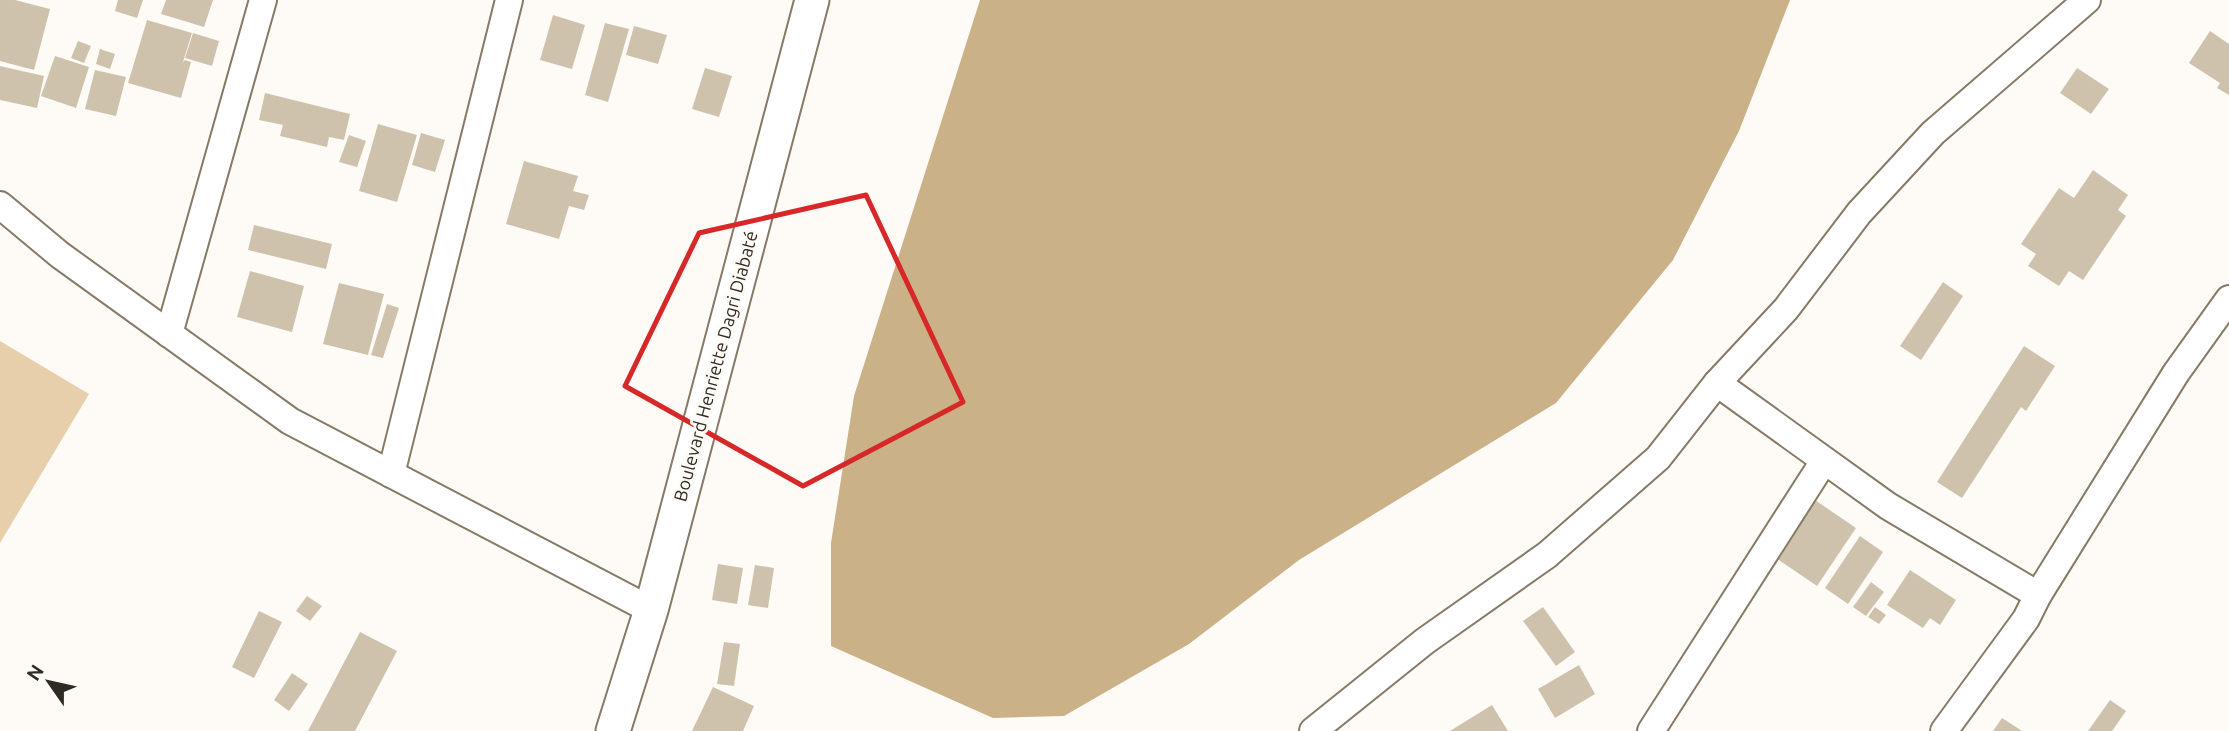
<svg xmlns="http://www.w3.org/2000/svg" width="2229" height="731" font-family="Ubuntu,sans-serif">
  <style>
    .green { fill: #e6cfaa }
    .water { fill: #cbb187 }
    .building { fill: #cfc2ad }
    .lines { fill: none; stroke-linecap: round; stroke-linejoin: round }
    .minor-casing { stroke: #867a66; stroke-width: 30 }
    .major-casing { stroke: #867a66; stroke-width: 37 }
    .minor { stroke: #fff; stroke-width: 26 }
    .major { stroke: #fff; stroke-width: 33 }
    .marked { fill: none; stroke: #d62828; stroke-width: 5; stroke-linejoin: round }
    .labels { text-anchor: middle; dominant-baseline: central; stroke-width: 6; stroke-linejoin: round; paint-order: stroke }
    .street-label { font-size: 18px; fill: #2f2a22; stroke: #fefbf7 }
  </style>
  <rect width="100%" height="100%" fill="#fefbf7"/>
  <polygon class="green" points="0,341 89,394 0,543"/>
  <polygon class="water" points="980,0 1790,0 1739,131 1673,260 1556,403 1299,560 1189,644 1064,716 993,718 831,646 831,543 854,396"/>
  <g class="building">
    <polygon points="0,0 15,0 50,9 34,70 0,61"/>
    <polygon points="118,0 143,0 137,18 115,11"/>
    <polygon points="166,0 213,0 204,27 161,14"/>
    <polygon points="553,15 585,25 572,69 540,60"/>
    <polygon points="147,20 192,33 183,62 185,60 191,62 181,98 128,83"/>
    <polygon points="605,23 629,29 608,102 585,95"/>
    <polygon points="634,26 667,35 658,64 626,55"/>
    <polygon points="2210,31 2229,44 2229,95 2217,88 2220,83 2189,63"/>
    <polygon points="193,33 219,41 212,66 185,58"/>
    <polygon points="78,41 91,46 84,63 71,58"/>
    <polygon points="100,49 115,54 110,69 96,64"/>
    <polygon points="55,56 89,67 76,108 41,96"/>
    <polygon points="0,66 44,76 37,108 0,100"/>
    <polygon points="705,68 732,76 719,117 692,109"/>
    <polygon points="2077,68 2109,89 2091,114 2060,93"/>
    <polygon points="95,70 126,77 116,116 85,109"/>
    <polygon points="265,93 350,114 344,140 329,137 327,147 280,136 283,125 259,120"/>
    <polygon points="378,124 417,135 397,202 359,191"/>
    <polygon points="421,133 445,140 435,172 412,165"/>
    <polygon points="349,135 366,141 357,167 339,162"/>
    <polygon points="524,161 578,176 573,191 589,195 584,210 569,206 559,239 506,224"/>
    <polygon points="2093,170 2128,195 2118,210 2126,216 2083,280 2069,271 2059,286 2028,266 2036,254 2021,244 2059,188 2074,198"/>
    <polygon points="254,225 332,244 326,269 248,250"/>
    <polygon points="250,271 304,286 292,332 237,317"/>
    <polygon points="1943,282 1963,296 1921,360 1900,346"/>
    <polygon points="339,283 384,294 368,355 323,344"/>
    <polygon points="387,304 399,308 383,358 371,355"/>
    <polygon points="2024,346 2055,366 2026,411 2021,407 1962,498 1937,482"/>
    <polygon points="1812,498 1856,528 1817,586 1773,556"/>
    <polygon points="1860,536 1883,552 1848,604 1825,588"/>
    <polygon points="718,564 743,568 737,604 712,600"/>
    <polygon points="755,565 774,568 768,608 748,605"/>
    <polygon points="1910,570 1956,600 1940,625 1930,618 1923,628 1887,605"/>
    <polygon points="1871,582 1884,592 1866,616 1853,607"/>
    <polygon points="307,596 322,606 310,621 296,611"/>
    <polygon points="1543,607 1575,652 1556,666 1523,621"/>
    <polygon points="1875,607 1886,615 1879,624 1868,617"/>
    <polygon points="259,611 282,622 254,678 232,667"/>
    <polygon points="360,632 397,651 355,731 308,731"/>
    <polygon points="724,642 740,644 734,686 717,684"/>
    <polygon points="1579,665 1595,694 1555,718 1538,689"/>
    <polygon points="292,673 308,684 289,711 274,700"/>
    <polygon points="713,687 754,706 743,731 692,731"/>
    <polygon points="2110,700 2126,711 2112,731 2088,731"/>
    <polygon points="1492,705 1508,731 1450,731"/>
    <polygon points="2002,718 2022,731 1993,731"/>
  </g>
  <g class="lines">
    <defs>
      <g id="minor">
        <polyline points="0,205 60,255 290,421 651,610"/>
        <polyline points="169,334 263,0"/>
        <polyline points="1717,383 1888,506 2038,595"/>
        <polyline points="391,474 509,0"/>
        <polyline points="1313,731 1425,641 1547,555 1658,458 1717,383 1786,309 1859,213 1933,133 2087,0"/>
        <polyline points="1651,731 1824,461"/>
        <polyline points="1944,731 2026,619 2038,595 2176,373 2229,299"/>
      </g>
      <polyline id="major" points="613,731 651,610 812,0"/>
    </defs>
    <use href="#minor" class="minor-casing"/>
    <use href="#major" class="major-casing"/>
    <use href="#minor" class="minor"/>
    <use href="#major" class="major"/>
  </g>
  <path class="marked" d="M 866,195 L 963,402 L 803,486 L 625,386 L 699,233 Z"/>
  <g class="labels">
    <g class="street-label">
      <text transform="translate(715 366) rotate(-75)">Boulevard Henriette Dagri Diabaté</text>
    </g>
  </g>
  <g transform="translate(49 682) rotate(304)" stroke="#fefbf7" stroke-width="5" paint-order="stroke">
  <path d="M0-5L12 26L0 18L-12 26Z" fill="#2f2a22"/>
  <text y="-10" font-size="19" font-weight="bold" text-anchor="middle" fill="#2f2a22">N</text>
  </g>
</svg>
